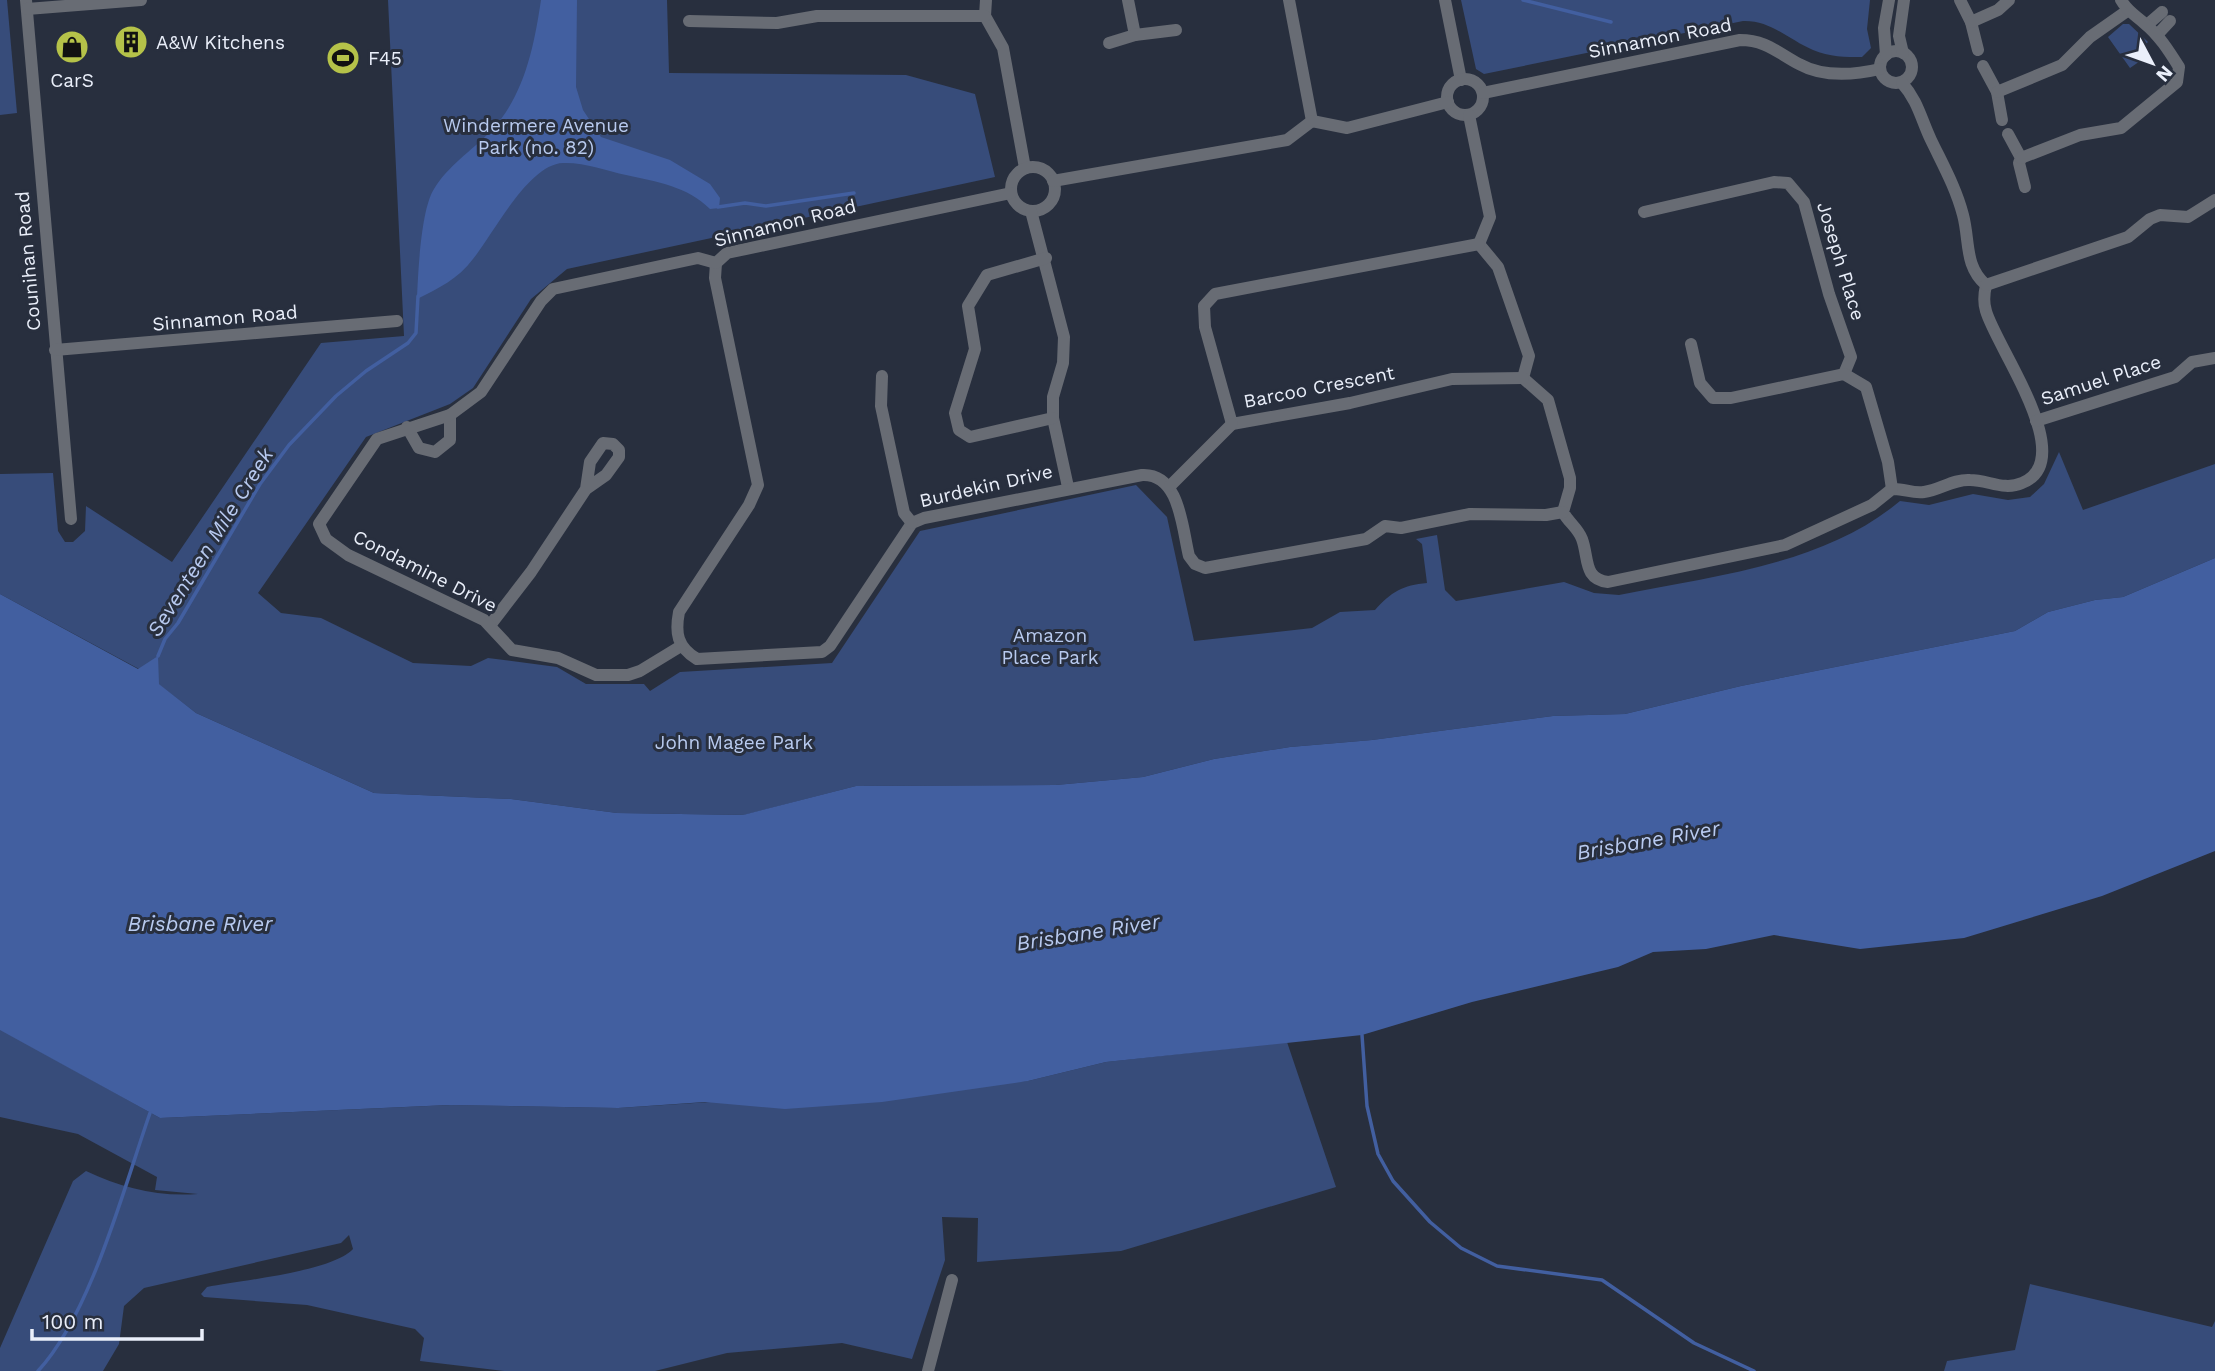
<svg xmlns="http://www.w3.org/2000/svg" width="2215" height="1371" font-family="'Work Sans',sans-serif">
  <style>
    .green { fill: #374c7a }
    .water { fill: #425fa0 }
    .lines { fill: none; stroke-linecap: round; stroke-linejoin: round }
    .stream { stroke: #425fa0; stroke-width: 3.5 }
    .minor { stroke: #686c74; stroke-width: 12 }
    .labels { text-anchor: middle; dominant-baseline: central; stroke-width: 6; stroke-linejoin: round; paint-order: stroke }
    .street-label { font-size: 19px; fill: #eaeffa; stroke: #282f3e }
    .poi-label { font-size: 19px; fill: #eaeffa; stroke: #282f3e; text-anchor: start }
    .park-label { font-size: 19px; fill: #b8caef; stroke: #282f3e }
    .water-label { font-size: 21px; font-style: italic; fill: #b8caf0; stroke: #282f3e }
  </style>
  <rect width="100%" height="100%" fill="#282f3e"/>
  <g class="green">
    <polygon points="0,0 7,0 17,113 0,115"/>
    <path d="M 388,0 L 667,0 L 669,73 L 906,75 L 975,94 L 995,177 L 567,269 L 531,299 L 473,388 L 450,404 L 366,437 L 258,593 L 281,613 L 321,618 L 413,663 L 471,666 L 488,658 L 557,667 L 586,684 L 644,684 L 650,691 L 680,672 L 832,663 L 920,531 L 1136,485 L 1167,517 L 1194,641 L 1312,628 L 1340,612 L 1375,610 C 1391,592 1403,585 1427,583 L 1422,544 L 1416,539 L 1437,535 L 1445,590 L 1456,601 L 1564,582 L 1594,593 L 1619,595 C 1713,576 1824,565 1900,501 L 1929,505 L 1973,494 L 2008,500 L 2030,497 L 2044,484 L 2059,452 L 2083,510 L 2215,464 L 2215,558 L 2123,597 L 2095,600 L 2048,612 L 2015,631 L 1741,686 L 1625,714 L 1553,716 L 1372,740 L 1290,747 L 1214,759 L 1143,777 L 1056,785 L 856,786 L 744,815 L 617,813 L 511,799 L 374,793 L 196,713 L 139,669 L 0,594 L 0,474 L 53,473 L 58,531 L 65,542 L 73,542 L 85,531 L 86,506 L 172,562 L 321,343 L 404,336 Z"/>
    <path d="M 1461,0 L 1870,0 L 1867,29 L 1871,48 L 1862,57 C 1846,57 1829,57 1813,50 C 1789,40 1771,20 1743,21 L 1484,74 L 1476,69 Z"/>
    <polygon points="2123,24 2129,24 2148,42 2140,49 2146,57 2130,68 2108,37"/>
    <path d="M 0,1029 L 160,1118 L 450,1105 L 618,1108 L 1028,1081 L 1106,1062 L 1287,1042 L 1336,1187 L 1121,1251 L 977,1262 L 978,1218 L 942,1217 L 945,1260 L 912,1359 L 842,1343 L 727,1353 L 655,1371 L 504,1371 L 420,1361 L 424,1338 L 415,1329 L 307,1305 L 204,1297 L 201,1294 L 207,1287 C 242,1280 331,1272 353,1249 L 349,1235 L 341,1243 L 144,1288 L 124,1306 L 119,1344 L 103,1371 L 0,1371 L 0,1348 L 73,1181 L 86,1171 C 122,1188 158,1197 198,1194 L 155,1190 L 157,1177 L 78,1134 L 0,1117 Z"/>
    <polygon points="2030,1284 2212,1327 2215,1321 2215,1371 1944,1371 1947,1361 2015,1350"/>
  </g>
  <g class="water">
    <path d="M 541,0 L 577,0 L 576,87 L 583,110 L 601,137 L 670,160 L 710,184 L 720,198 L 719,208 L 710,209 C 687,186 657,182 626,175 C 607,171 583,162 563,163 C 528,164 493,235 473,259 C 458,279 439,288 417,299 C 418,273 421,209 434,189 C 447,167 472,150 490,132 C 524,97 534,47 541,0 Z"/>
    <polygon points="2215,558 2215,851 2102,896 1964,938 1860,949 1774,935 1706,949 1653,952 1618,967 1472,1002 1362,1035 1106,1062 1028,1081 882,1102 785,1109 705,1102 618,1108 449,1105 160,1118 0,1030 0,594 138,669 158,656 159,684 196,713 374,793 511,799 617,813 743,815 856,786 1056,785 1143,777 1214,759 1290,747 1372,740 1553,716 1625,714 1741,686 2015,631 2048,612 2095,600 2123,597"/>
  </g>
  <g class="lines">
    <g class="stream">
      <polyline points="1523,0 1611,22"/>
      <polyline points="718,207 745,203 766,206 854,193"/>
      <polyline points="158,656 165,639 178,623 260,484 289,445 336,396 366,371 408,343 416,333 418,296"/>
      <polyline points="1362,1035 1367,1106 1378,1154 1393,1181 1430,1222 1461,1248 1497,1266 1602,1280 1694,1343 1754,1371"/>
      <path d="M 38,1371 C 91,1314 124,1187 150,1113"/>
    </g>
    <g class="minor">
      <polyline points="26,0 71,519"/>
      <polyline points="986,0 985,16 1003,48 1025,168"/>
      <polyline points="1128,0 1135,35"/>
      <polyline points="1289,0 1312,121"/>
      <polyline points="1445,0 1461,80"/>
      <polyline points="1960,0 1971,22 1978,50"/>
      <polyline points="27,9 141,0"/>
      <polyline points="689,21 777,23 817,16 985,16"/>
      <polyline points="1971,22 1998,10 2009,0"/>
      <polyline points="2147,25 2162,12"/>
      <polyline points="2157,35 2170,21"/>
      <polyline points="1109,43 1135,35 1176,30"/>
      <circle cx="1896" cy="67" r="16"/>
      <polyline points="1903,53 1899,36 1904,0"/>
      <polyline points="1886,55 1884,28 1889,0"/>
      <polyline points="1983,66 1997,92 2002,120"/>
      <circle cx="1465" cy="97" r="18"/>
      <polyline points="1997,92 2062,65 2090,37 2127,11"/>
      <path d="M 1483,93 L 1740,40 C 1766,40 1778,53 1799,64 C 1824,78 1854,75 1880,69"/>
      <path d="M 1469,115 L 1490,217 L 1479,244 L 1498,267 L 1529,356 L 1523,378 L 1548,400 L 1570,478 L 1570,488 L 1563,512 C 1568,522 1578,528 1582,539 C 1589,558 1583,579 1608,582 L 1785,545 L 1872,505 L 1892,489 C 1903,488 1913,494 1924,492 C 1940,490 1953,479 1970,480 C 1988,480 2004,491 2022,483 C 2080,460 1996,347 1986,311 C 1983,302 1984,294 1986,285 C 1964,266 1970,241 1963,215 C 1956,188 1943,165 1931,140 C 1921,119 1918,101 1902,83"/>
      <polyline points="2008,134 2021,158 2019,163 2025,187"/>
      <path d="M 2021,158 L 2080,135 L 2121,128 L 2177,82 L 2179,67 C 2169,51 2159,35 2144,23 C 2135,15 2127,11 2121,0"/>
      <circle cx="1033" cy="189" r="22"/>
      <polyline points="1053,181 1287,140 1312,121 1347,128 1448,102"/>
      <polyline points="1031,211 1064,337 1063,363 1053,397 1053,418 1068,487"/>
      <polyline points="1644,212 1774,182 1788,183 1804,202 1829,294 1851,357 1844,374"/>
      <polyline points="1479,244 1215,294 1204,306 1205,327 1232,424 1350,403 1452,379 1523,378"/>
      <polyline points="1046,258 987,275 968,306 975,349 955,413 959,430 970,437 1053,418"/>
      <path d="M 716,263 L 715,278 L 758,485 L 749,505 L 679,612 C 675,633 677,647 697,659 L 822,652 L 830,646 L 912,523 L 924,518 L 1142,475 C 1180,473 1182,528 1189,556 L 1195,564 L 1205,568 L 1366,539 L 1385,526 L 1401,528 L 1470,514 L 1546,515 L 1563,512"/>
      <polyline points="1986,285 2128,237 2150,219 2160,215 2188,217 2215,200"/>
      <polyline points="1691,344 1700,383 1713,398 1731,398 1844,374 1866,387 1888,462 1892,489"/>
      <polyline points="55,350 397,321"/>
      <polyline points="882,376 881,406 904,513 912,523"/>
      <polyline points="2036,421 2175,377 2192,362 2215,358"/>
      <polyline points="407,427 419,448 435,452 450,440 450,415"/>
      <polyline points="1170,486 1232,424"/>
      <polyline points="491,624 531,572 586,489 606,475 619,457 619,450 613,444 603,443 590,462 586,489"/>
      <polyline points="681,646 640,671 628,675 596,675 558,658 512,650 484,620 348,555 326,539 319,524 377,439 450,415 481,392 541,301 553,289 698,258 716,263 727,253 1011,193"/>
      <polyline points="928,1371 952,1280"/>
    </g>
  </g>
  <defs>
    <symbol id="building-disc" viewBox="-11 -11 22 22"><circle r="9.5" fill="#b5c249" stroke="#282f3e"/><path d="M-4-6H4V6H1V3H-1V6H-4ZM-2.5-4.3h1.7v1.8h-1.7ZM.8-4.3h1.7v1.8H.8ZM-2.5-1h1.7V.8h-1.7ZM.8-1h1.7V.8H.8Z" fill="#111"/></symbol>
    <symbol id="shop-disc" viewBox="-11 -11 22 22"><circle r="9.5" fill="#b5c249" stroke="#282f3e"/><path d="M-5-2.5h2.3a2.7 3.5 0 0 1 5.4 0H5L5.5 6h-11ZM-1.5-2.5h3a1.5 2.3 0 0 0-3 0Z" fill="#111"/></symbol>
    <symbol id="stadium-disc" viewBox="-11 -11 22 22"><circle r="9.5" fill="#b5c249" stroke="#282f3e"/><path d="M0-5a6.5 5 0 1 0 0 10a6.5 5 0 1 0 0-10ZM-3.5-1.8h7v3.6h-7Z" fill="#111"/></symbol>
  </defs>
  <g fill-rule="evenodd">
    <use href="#building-disc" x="112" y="23" width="38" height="38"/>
    <use href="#shop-disc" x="53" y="28" width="38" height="38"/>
    <use href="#stadium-disc" x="324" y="39" width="38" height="38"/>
  </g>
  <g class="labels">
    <g class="street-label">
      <text transform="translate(1660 38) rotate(-11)">Sinnamon Road</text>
      <text transform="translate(785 223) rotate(-14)">Sinnamon Road</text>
      <text transform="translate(28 261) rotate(-95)">Counihan Road</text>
      <text transform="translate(1841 261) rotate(73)">Joseph Place</text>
      <text transform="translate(225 318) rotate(-5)">Sinnamon Road</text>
      <text transform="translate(2101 380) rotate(-18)">Samuel Place</text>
      <text transform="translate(1319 387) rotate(-11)">Barcoo Crescent</text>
      <text transform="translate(986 486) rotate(-13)">Burdekin Drive</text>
      <text transform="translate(425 571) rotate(27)">Condamine Drive</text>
    </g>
    <g class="poi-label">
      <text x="156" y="42">A&amp;W Kitchens</text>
      <text x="368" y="58">F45</text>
      <text x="72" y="80" text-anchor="middle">CarS</text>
    </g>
    <g class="park-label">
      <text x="536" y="125">Windermere Avenue<tspan x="536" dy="22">Park (no. 82)</tspan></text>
      <text x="1050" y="635">Amazon<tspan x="1050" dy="22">Place Park</tspan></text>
      <text x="734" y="742">John Magee Park</text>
    </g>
    <g class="water-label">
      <text transform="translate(210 542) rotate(-58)">Seventeen Mile Creek</text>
      <text transform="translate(1648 840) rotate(-10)">Brisbane River</text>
      <text x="200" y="923">Brisbane River</text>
      <text transform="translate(1088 932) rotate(-9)">Brisbane River</text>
    </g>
  </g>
  <g transform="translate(2152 63) rotate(131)" stroke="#282f3e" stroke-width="5" paint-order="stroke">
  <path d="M0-5L12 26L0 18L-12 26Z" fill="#eaeffa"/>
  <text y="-10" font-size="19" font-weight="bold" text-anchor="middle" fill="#eaeffa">N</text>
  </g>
  <path d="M32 1329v10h170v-10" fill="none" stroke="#eaeffa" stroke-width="3.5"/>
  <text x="42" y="1329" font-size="21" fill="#eaeffa" stroke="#282f3e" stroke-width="5" paint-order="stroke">100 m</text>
</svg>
